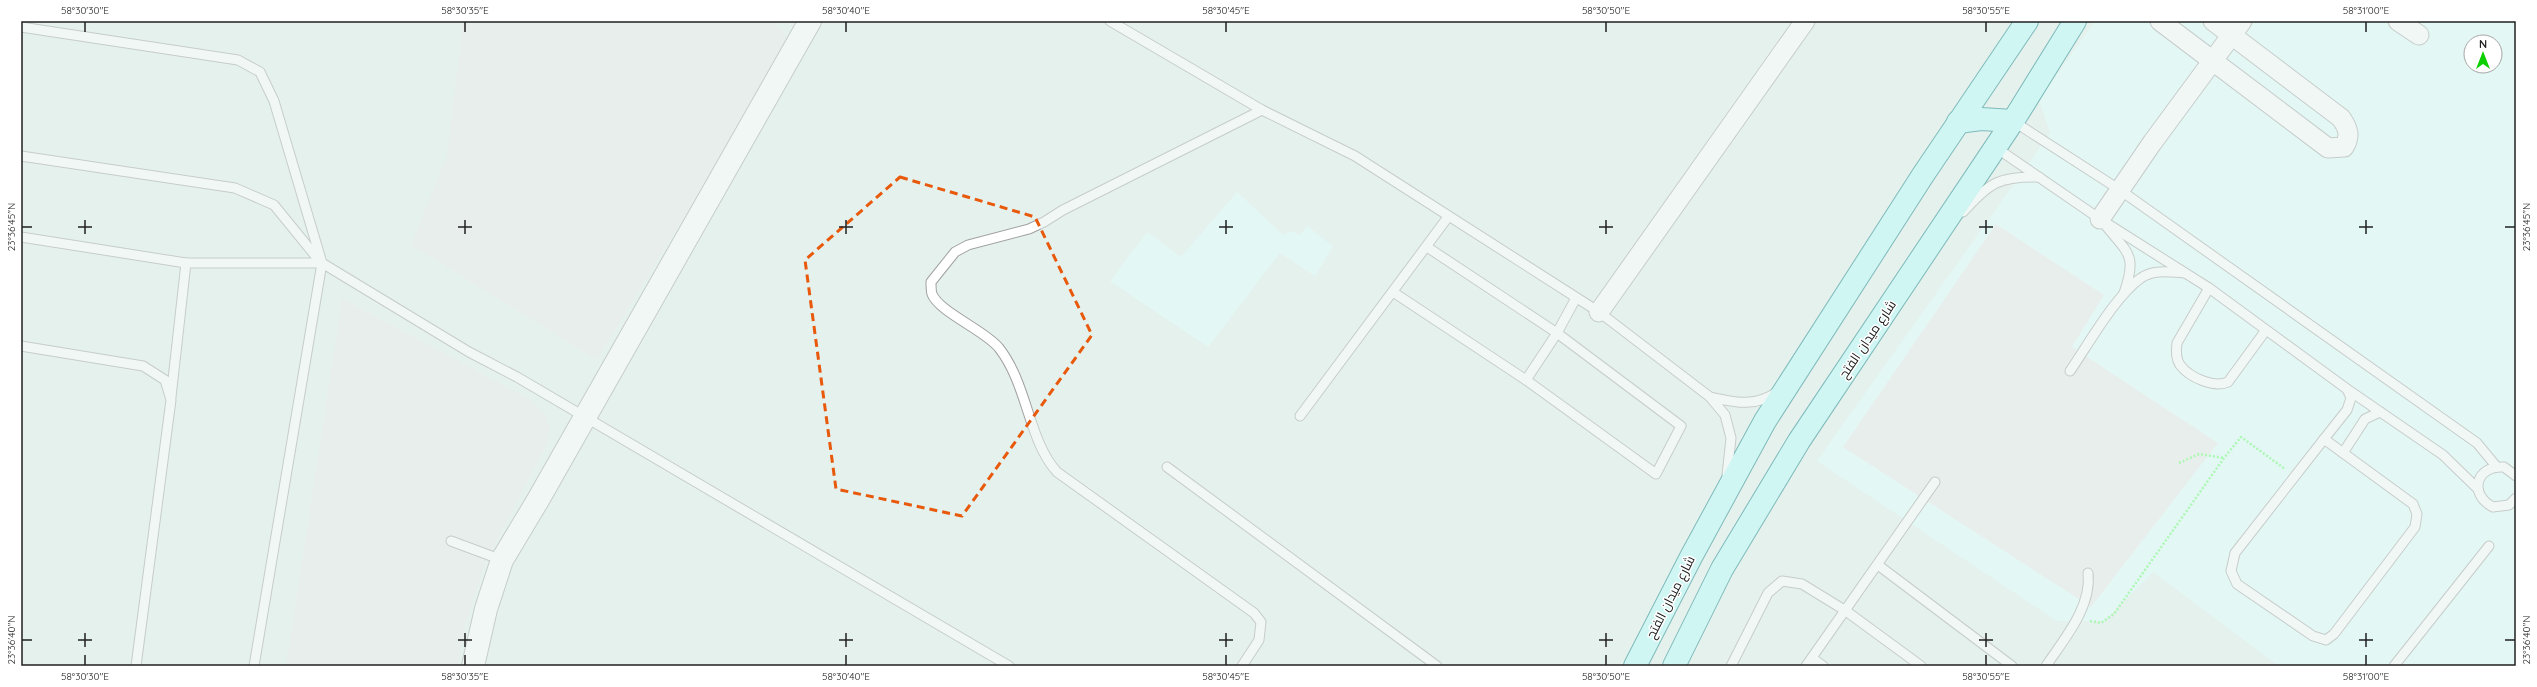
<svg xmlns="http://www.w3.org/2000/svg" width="2537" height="687" font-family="Quicksand,Cairo,sans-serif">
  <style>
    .education { fill: #e0fffd; fill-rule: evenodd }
    .parking { fill: #ececec }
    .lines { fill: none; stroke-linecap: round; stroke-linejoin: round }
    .service-casing { stroke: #a1a1a1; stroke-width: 11 }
    .minor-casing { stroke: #a1a1a1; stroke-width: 21 }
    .tertiary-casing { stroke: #a1a1a1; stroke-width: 24 }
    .secondary-casing { stroke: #00777d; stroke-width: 24 }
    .path { stroke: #68ff6f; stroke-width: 2.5; stroke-dasharray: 2 2; stroke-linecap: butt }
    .service { stroke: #fff; stroke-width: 9 }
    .minor { stroke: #fff; stroke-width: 19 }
    .tertiary { stroke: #fff; stroke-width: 22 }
    .secondary { stroke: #b7fdfd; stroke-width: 22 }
    .marked { fill: none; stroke: #e8590c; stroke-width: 3; stroke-dasharray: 8 5; stroke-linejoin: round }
    .ticks { fill: none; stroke: #202020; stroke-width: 1.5 }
    .labels { text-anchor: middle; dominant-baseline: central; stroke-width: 3; stroke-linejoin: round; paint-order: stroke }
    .street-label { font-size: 13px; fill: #202020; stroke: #fff }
    .neatline { fill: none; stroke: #202020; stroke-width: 1.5 }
    .ticks-label { font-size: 10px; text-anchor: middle; fill: #202020 }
  </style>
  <rect width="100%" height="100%" fill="#e5f1ec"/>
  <g class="education">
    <path d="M 2095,21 L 2516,21 L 2516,666 L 2279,666 L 2153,572 L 2104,621 L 2057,621 L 1817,461 L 2050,133 L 2039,100 ZM 2471,42 L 2495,42 L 2495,66 L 2471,66 Z"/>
    <polygon points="1237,192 1283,235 1291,231 1300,235 1307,226 1333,246 1315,276 1280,253 1208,347 1110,281 1147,232 1181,257"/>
  </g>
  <g class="parking">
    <polygon points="463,21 772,21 784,31 787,47 597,360 411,245 447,155"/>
    <polygon points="1996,224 2104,295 2072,347 2218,443 2091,607 1843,447"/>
    <polygon points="342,298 531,400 544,413 550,430 547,444 484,566 465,625 458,666 286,666"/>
  </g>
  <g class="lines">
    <defs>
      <g id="service">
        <polyline points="1110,21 1262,110 1355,156 1599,312 1710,397 1725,415 1731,438 1727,475"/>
        <polyline points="21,27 238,60 260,72 274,101 322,263 469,352 517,377 1009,666"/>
        <polyline points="2013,121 2120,190 2477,443 2496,466"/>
        <polyline points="1995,147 2100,219 2209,288 2347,389 2443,455 2478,489"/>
        <polyline points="21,156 235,188 274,205 318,259"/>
        <path d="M 1963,212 C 1990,183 1998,176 2039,177"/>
        <path d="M 2106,226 C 2129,254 2137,256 2124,293"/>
        <polyline points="21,237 186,263 322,263 254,666"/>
        <path d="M 2209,288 L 2177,343 C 2176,350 2176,359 2180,365 C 2190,378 2214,388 2228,382 L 2266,330"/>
        <polyline points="1393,292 1526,380 1656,474 1681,426 1557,333 1427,247"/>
        <polyline points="21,346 143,366 165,380 171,400 136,666"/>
        <path d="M 2070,371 C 2088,345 2116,295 2141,278 C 2153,269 2171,272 2185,273"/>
        <polyline points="1526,380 1557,333 1576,298"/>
        <polyline points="171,397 186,263"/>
        <path d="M 1710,397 C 1734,402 1755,408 1777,392"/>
        <polyline points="1300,416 1448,217"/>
        <polygon points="2324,439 2413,504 2417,514 2415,527 2334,634 2326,640 2313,636 2237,584 2231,571 2235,553"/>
        <polyline points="2324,439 2347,410 2351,398 2347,389"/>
        <polyline points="2343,453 2365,419 2380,412"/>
        <polyline points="1167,467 1437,666"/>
        <path d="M 2516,476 L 2504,467 C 2476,465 2468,494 2493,507 L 2509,505 L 2516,498"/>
        <polyline points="451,541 502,560"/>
        <polyline points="1878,565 2012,666"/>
        <polyline points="1812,658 1823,666"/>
        <path d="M 1242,666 L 1259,640 L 1261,622 L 1254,613 L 1057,472 C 1028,440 1028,385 999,348 C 986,331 939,312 932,294 C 931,291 931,286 931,282 L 955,252 L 968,245 L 1029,229 L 1044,222 L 1063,210 L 1262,110"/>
        <polyline points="1731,666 1768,593 1782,581 1802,584 1846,611 1921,666"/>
        <polyline points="1806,666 1935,482"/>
        <path d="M 2046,666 C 2064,639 2092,607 2088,573"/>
        <polyline points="2394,666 2489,546"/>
      </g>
      <g id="minor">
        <path d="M 2160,21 L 2328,148 L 2344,147 C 2351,136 2348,128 2341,118 L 2213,21"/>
        <polyline points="2398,21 2419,35"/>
        <polyline points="2100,219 2152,143 2242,21"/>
        <polyline points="1599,312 1805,21"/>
      </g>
      <polyline id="tertiary" points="473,666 486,609 502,560 538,500 810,21"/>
      <g id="secondary">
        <polyline points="1958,122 1981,119 2013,121"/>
        <polyline points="1635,666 1691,557 1765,421 1923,175 2027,21"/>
        <polyline points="1674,666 1722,569 1799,441 2013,121 2075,21"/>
      </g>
    </defs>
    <use href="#service" class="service-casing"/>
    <use href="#minor" class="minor-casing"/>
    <use href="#tertiary" class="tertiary-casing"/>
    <use href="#secondary" class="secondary-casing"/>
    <g class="path">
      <polyline points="2179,463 2199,454 2224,458"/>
      <polyline points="2090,621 2101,623 2114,614 2224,458 2241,437 2285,469"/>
    </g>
    <use href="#service" class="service"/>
    <use href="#minor" class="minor"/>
    <use href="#tertiary" class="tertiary"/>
    <use href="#secondary" class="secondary"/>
  </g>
  <path d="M0 0H2537V687H0ZM 900,177 L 1035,217 L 1092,335 L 962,516 L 836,489 L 805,260 Z" fill="#e5f1ec" fill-opacity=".55" fill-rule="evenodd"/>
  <path class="marked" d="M 900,177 L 1035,217 L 1092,335 L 962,516 L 836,489 L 805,260 Z"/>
  <path class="ticks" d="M 85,22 L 85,32M 465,22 L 465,32M 846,22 L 846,32M 1226,22 L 1226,32M 1606,22 L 1606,32M 1986,22 L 1986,32M 2366,22 L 2366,32M 85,220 L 85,234M 465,220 L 465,234M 846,220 L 846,234M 1226,220 L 1226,234M 1606,220 L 1606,234M 1986,220 L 1986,234M 2366,220 L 2366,234M 22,227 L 32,227M 78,227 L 92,227M 458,227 L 472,227M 839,227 L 853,227M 1219,227 L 1233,227M 1599,227 L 1613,227M 1979,227 L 1993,227M 2359,227 L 2373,227M 2505,227 L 2515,227M 85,633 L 85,647M 465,633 L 465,647M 846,633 L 846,647M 1226,633 L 1226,647M 1606,633 L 1606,647M 1986,633 L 1986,647M 2366,633 L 2366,647M 22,640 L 32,640M 78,640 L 92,640M 458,640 L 472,640M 839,640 L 853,640M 1219,640 L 1233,640M 1599,640 L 1613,640M 1979,640 L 1993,640M 2359,640 L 2373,640M 2505,640 L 2515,640M 85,655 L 85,665M 465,655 L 465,665M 846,655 L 846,665M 1226,655 L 1226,665M 1606,655 L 1606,665M 1986,655 L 1986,665M 2366,655 L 2366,665"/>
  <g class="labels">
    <g class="street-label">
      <text transform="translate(1867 339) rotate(-56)">شارع ميدان الفتح</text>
      <text transform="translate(1670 597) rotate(-63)">شارع ميدان الفتح</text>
    </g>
  </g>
  <rect width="2537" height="687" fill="none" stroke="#ffffff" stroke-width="44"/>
  <g transform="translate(2483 54)"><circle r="19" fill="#ffffff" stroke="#a6a6a6"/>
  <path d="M0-3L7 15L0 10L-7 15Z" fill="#0ccf00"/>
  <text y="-6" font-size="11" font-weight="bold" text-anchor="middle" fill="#202020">N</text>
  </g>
  <rect x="22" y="22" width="2493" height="643" class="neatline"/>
  <g class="ticks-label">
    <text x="85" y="14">58°30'30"E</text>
    <text x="465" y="14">58°30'35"E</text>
    <text x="846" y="14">58°30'40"E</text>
    <text x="1226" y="14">58°30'45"E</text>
    <text x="1606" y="14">58°30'50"E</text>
    <text x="1986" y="14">58°30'55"E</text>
    <text x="2366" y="14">58°31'00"E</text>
    <text transform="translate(11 227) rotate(-90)" y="4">23°36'45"N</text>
    <text transform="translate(2526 227) rotate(-90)" y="4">23°36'45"N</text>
    <text transform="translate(11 640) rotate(-90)" y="4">23°36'40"N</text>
    <text transform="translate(2526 640) rotate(-90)" y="4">23°36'40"N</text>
    <text x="85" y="680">58°30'30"E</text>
    <text x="465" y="680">58°30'35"E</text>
    <text x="846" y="680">58°30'40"E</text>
    <text x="1226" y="680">58°30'45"E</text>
    <text x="1606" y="680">58°30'50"E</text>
    <text x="1986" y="680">58°30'55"E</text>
    <text x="2366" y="680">58°31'00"E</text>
  </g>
</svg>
